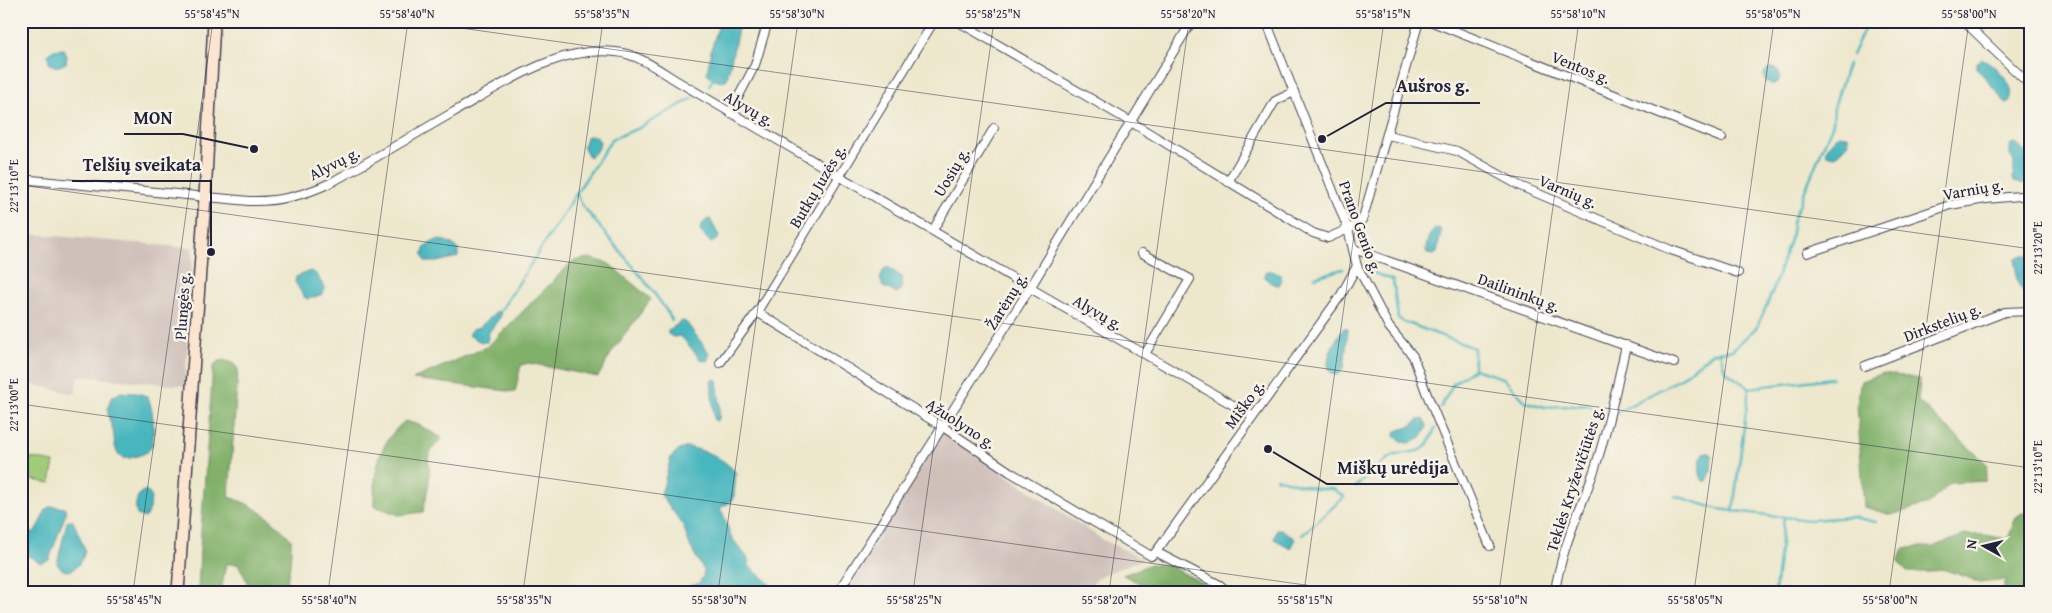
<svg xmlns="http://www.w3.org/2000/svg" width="2052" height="613" font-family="'Gentium Book Plus',serif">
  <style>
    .industrial { fill: #cfc0ba }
    .green { fill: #a0cc79; stroke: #61775a }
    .forest { fill: #80b069; stroke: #516952 }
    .water { fill: #47b6be; stroke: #346c7c }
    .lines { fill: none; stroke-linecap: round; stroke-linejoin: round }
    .stream { stroke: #47b6be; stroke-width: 2.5 }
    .minor-casing { stroke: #404051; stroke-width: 10 }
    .secondary-casing { stroke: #404051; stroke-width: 14 }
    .minor { stroke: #fff; stroke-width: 8 }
    .secondary { stroke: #fce5d0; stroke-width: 11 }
    .ticks { fill: none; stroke: #22223b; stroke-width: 1; stroke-opacity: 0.45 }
    .labels { text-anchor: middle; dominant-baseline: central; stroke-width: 5; stroke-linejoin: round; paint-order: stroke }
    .street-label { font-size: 16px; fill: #22223b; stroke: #f7f3e8 }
    .leader { fill: none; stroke: #22223b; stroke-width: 2 }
    .callout-dot { fill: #22223b; stroke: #f7f3e8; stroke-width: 2 }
    .callout-label { font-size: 18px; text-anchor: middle; font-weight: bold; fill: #22223b; stroke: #f7f3e8; stroke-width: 5; stroke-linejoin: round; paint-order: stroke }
    .neatline { fill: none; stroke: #22223b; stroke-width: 2 }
    .ticks-label { font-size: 12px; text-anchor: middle; fill: #22223b }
  </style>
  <rect width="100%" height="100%" fill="#f7f3e8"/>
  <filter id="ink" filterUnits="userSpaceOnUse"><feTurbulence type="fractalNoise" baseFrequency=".02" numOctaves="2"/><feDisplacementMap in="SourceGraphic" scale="10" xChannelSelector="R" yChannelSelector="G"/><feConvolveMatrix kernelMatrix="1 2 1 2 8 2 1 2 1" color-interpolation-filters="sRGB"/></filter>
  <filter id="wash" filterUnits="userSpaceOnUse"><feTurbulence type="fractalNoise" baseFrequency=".0096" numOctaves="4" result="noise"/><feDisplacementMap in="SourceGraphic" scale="20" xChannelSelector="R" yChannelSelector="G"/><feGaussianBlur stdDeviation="1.12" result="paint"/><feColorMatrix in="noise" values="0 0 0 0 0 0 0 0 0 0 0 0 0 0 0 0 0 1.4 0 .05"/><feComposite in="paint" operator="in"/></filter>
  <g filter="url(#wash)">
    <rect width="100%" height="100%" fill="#ede7cc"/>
    <g class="industrial">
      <polygon points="21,233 193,248 185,386 78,376 75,394 21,382"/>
      <polygon points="941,431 1103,540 1144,559 1102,575 1082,592 849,592 886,523"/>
    </g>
    <polygon class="green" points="21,456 54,462 50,483 21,478"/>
    <g class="forest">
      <polygon points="588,258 608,263 651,299 612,352 598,377 529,363 521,365 515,392 413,379 487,347 573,261"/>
      <path d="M 223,360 L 233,363 L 238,369 L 229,497 C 257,506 271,518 291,539 C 291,558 291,575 282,592 L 250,592 L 246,579 L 238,564 L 226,564 L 221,592 L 198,592 L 201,531 L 213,367 L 217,362 Z"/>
      <polygon points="1884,373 1920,379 1918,401 1988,465 1985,481 1951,483 1928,504 1891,515 1864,507 1857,403 1861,381"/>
      <path d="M 405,421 L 419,425 L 442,438 C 421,461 431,455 429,481 C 428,491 425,502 423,512 L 399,515 L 374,506 C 374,472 377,444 405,421 Z"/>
      <polygon points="2022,513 2031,514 2031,592 2003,592 2006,580 1979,583 1967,577 1942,569 1931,572 1907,572 1898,562 1903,549 1915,547 1933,547 1964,535 1983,535 2008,539 2016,517"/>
      <polygon points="1151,564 1170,566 1204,584 1199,592 1157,592 1123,575"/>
    </g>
    <g class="water">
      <polygon points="720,21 738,21 739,25 727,79 723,82 713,80 707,73 711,50"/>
      <path d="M 64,49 L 67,56 L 66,63 C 59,67 55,68 49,63 L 48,54 L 54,50 Z"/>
      <path d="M 1981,58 C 1994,63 2021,88 2008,103 L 2005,102 L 1977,68 L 1977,64 Z"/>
      <circle cx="1772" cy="76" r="8"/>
      <path d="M 589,135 L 596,137 L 600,141 C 600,147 595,154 589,157 L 583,146 L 586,138 Z"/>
      <polygon points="1838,135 1848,136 1849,143 1836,156 1826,154 1828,146"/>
      <path d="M 2014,144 C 2017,145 2020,146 2022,148 C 2030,156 2032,177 2023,184 L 2013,180 L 2014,162 L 2010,155 L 2010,146 Z"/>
      <polygon points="708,219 710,219 719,236 718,239 711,243 700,231 701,225"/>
      <path d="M 1436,228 L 1440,229 L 1441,232 L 1437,253 L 1433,255 L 1427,254 C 1424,246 1429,232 1436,228 Z"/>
      <path d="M 437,240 C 446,240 452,243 458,249 L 458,257 L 436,262 L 426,262 C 418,250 427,244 437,240 Z"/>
      <path d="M 2020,256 L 2031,256 L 2031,293 C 2015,293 2015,272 2016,259 Z"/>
      <polygon points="888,267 903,278 901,289 897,293 883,287 880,279 884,269"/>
      <polygon points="310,271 316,274 325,288 323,294 308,299 304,297 295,282 296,277"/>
      <path d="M 1266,271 L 1272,271 L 1281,275 L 1282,281 L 1279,285 C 1272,285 1267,281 1264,275 Z"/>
      <polygon points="497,311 500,312 501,316 489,332 487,342 481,342 470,336 469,333 472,329 480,327"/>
      <polygon points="682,321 686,322 710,354 707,361 701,360 681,336 673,337 668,334 668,331"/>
      <path d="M 1344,328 L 1347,328 L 1348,331 L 1344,367 L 1339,374 L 1334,375 C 1319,364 1336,339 1344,328 Z"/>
      <polygon points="713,379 717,380 720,405 719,419 717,421 714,420 711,381"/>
      <path d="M 121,392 C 128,393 142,392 147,397 C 154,405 156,441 150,449 C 147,453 141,455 137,456 C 118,463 116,454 114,438 C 113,420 103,418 111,398 Z"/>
      <path d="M 1424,419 L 1427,426 C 1423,441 1406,450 1395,436 L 1396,431 L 1409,427 L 1418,420 Z"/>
      <path d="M 688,447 C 707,451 724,458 736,473 L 734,496 L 731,502 L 720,508 L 724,516 L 731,537 L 747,557 L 750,567 L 769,583 L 773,592 L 672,592 L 699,583 L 703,577 L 704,571 L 690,546 L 683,525 L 661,495 L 671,457 L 679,450 Z"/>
      <path d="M 1708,452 L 1712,455 L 1711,472 L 1707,481 L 1703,481 C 1698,472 1698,462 1704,453 Z"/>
      <path d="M 143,491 L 148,492 L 151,496 L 150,509 L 145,518 L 137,515 C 134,508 136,495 143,491 Z"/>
      <polygon points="52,506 65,508 66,513 49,560 41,563 21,552 21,533 35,532 47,508"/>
      <path d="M 69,520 L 73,521 L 85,550 C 83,563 69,581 57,564 L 67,522 Z"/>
      <polygon points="1277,529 1281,529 1295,539 1291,548 1274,539"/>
    </g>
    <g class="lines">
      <g class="stream">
        <polyline points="1852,55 1868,21"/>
        <polyline points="709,86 713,78"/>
        <polyline points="1368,271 1393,280 1398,318 1402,321 1474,348 1474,369"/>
        <polyline points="1315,277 1343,269"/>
        <polyline points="500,312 576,194"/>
        <path d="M 672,320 C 651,284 621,254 595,221 C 589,213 578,203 577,192 L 612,139 L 639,128 L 693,98"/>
        <polyline points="1720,351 1725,371 1749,388 1733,511"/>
        <polyline points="1749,388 1832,378"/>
        <polyline points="1441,407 1453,384 1474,369 1503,378 1526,402 1545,407 1588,405 1605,414"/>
        <polyline points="1616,413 1680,379 1712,353 1732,350 1757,327 1772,293 1792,233 1792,222 1833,123 1834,107 1848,64"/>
        <polyline points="1276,478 1317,489 1333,489 1344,497 1302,535"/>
        <path d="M 1356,486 C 1365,479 1383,460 1393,456 C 1419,447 1423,460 1435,428"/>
        <polyline points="1675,496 1718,509 1809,520 1852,517 1876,522"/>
        <polyline points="1775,592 1784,517"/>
      </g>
    </g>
  </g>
  <g filter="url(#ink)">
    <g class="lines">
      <defs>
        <g id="minor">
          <polyline points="957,21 1131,122 1313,233 1328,238 1359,224 1363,218 1419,21"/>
          <polyline points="1266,21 1348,229 1357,266 1389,327 1413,356 1426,392 1490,546"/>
          <polyline points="1430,21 1722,138"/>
          <polyline points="1963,21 1972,29 2031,86"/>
          <polyline points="730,113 755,65 768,21"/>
          <polyline points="1388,135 1457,151 1520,186 1671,250 1738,273"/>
          <path d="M 21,179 L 249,201 C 277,202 305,195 330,183 C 371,161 412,136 452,113 C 501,85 558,45 616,52 C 638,54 659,70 677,81 L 1030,288 L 1252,416"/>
          <polyline points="1228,182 1275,101 1294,92"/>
          <polyline points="933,230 994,128"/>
          <polyline points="1354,249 1674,363"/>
          <polyline points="1142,253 1190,279 1145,354"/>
          <polyline points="1807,253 1950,205 1986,199 2031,195"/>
          <polyline points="757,312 943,427 1010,472 1151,556 1156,552 1341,295 1357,266"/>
          <polyline points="720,363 757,312 934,21"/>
          <polyline points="1865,366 2005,312 2031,311"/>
          <polyline points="1156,552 1220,585 1228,592"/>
          <polyline points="838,592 1030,288 1192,21"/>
          <path d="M 1555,592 C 1561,548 1581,509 1595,468 C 1608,428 1617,387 1626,345"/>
        </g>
        <polyline id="secondary" points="178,592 205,197 214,21"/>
      </defs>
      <use href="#minor" class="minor-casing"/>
      <use href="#secondary" class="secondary-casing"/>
      <use href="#minor" class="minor"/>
      <use href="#secondary" class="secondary"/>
    </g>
  </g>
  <path class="ticks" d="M 411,21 L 2031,249M 1969,21 L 2031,30M 21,185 L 2031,468M 21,404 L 1355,592M 133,592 L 213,21M 328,592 L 408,21M 523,592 L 603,21M 718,592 L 798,21M 913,592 L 994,21M 1109,592 L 1189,21M 1304,592 L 1384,21M 1499,592 L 1579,21M 1694,592 L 1774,21M 1889,592 L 1969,21"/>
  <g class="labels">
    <g class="street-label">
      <text transform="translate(1581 67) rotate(22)">Ventos g.</text>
      <text transform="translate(749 108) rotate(30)">Alyvų g.</text>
      <text transform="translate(334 163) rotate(-27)">Alyvų g.</text>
      <text transform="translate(951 172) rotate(-59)">Uosių g.</text>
      <text transform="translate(817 186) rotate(-59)">Butkų Juzės g.</text>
      <text transform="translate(1973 189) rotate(-10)">Varnių g.</text>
      <text transform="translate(1568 191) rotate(23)">Varnių g.</text>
      <text transform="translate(1361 227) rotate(70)">Prano Genio g.</text>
      <text transform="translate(1519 292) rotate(20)">Dailininkų g.</text>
      <text transform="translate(1006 301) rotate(-58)">Žarėnų g.</text>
      <text transform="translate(182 306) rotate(-86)">Plungės g.</text>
      <text transform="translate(1098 312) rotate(30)">Alyvų g.</text>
      <text transform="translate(1942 322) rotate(-21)">Dirkstelių g.</text>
      <text transform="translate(1244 404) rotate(-54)">Miško g.</text>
      <text transform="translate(961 423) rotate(33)">Ąžuolyno g.</text>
      <text transform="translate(1574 479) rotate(-72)">Teklės Kryževičiūtės g.</text>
    </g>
  </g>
  <path class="leader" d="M1322 139L1386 103H1480M254 149L183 134H124M211 252L211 181H72M1268 449L1327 484H1458"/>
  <g class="callout-dot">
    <circle cx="1322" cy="139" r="5"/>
    <circle cx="254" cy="149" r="5"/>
    <circle cx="211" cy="252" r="5"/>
    <circle cx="1268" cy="449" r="5"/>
  </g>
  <g class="callout-label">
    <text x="1433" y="92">Aušros g.</text>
    <text x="153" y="124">MON</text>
    <text x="142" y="171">Telšių sveikata</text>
    <text x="1393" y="474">Miškų urėdija</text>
  </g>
  <rect width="2052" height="613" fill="none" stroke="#f7f3e8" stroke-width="55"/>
  <g transform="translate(1984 546) rotate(278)" stroke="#f7f3e8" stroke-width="4" paint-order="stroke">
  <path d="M0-4L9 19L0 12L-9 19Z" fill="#22223b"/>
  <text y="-8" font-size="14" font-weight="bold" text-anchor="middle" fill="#22223b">N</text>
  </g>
  <rect x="28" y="28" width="1996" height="558" class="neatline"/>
  <g class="ticks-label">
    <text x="212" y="18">55°58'45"N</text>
    <text x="407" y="18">55°58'40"N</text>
    <text x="602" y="18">55°58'35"N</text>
    <text x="797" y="18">55°58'30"N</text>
    <text x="993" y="18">55°58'25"N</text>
    <text x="1188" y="18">55°58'20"N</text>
    <text x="1383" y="18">55°58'15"N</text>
    <text x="1578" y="18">55°58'10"N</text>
    <text x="1773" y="18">55°58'05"N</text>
    <text x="1969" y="18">55°58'00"N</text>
    <text transform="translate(14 186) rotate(-90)" y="4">22°13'10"E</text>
    <text transform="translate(2038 248) rotate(-90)" y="4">22°13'20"E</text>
    <text transform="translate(14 405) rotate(-90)" y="4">22°13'00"E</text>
    <text transform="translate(2038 467) rotate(-90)" y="4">22°13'10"E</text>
    <text x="134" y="604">55°58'45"N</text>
    <text x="329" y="604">55°58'40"N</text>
    <text x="524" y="604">55°58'35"N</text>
    <text x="719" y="604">55°58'30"N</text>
    <text x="914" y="604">55°58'25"N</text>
    <text x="1109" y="604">55°58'20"N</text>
    <text x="1305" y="604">55°58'15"N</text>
    <text x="1500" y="604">55°58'10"N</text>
    <text x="1695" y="604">55°58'05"N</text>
    <text x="1890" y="604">55°58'00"N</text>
  </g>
</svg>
